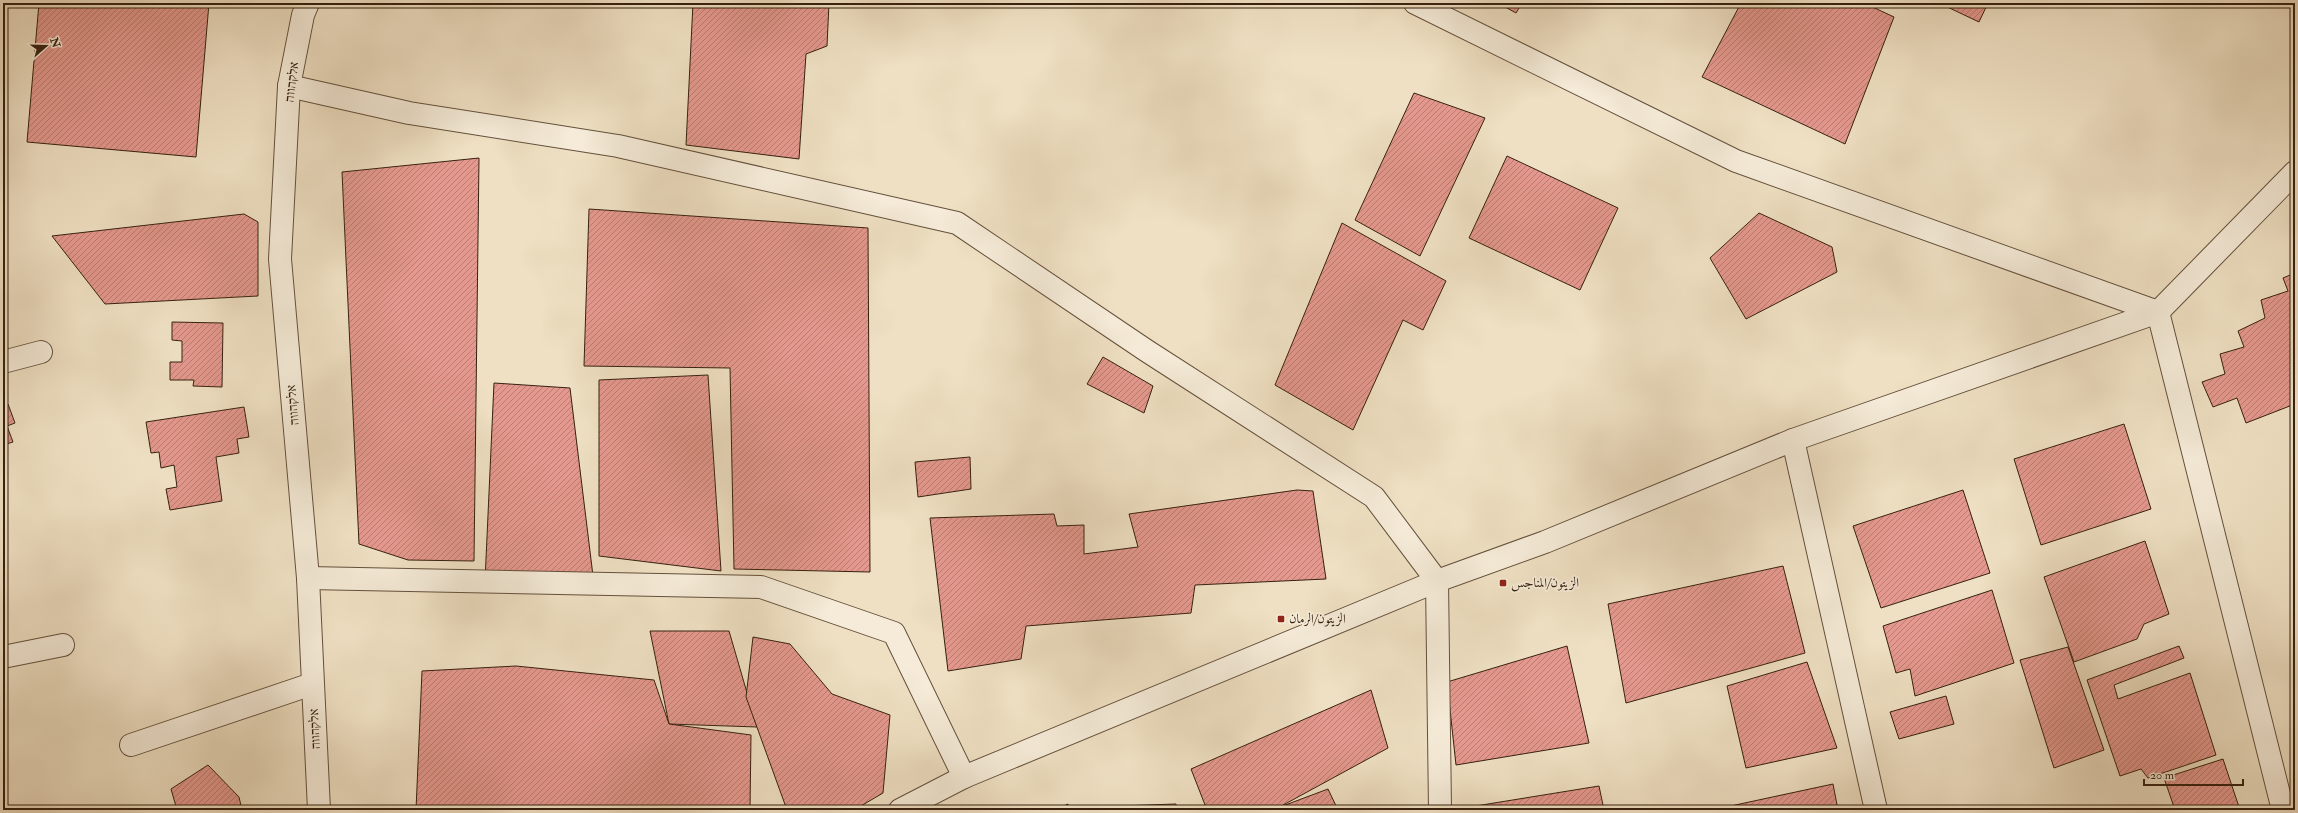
<svg xmlns="http://www.w3.org/2000/svg" width="2298" height="813" font-family="'IM FELL Double Pica',Amiri,'Frank Ruhl Libre',serif">
  <style>
    .building { fill: url(#building-hatch); stroke: #36200f }
    .lines { fill: none; stroke-linecap: round; stroke-linejoin: round }
    .minor-casing { stroke: #64503c; stroke-width: 24 }
    .tertiary-casing { stroke: #64503c; stroke-width: 24 }
    .minor { stroke: #f5ebd8; stroke-width: 22 }
    .tertiary { stroke: #f5ebd8; stroke-width: 22 }
    .poi-dot { fill: #8f2418; stroke: #f5ebd8; stroke-width: 1.5 }
    .labels { text-anchor: middle; dominant-baseline: central; stroke-width: 3.5; stroke-linejoin: round; paint-order: stroke }
    .street-label { font-size: 13px; fill: #36200f; stroke: #f5ebd8 }
    .poi-label { font-size: 13px; fill: #36200f; stroke: #f5ebd8; text-anchor: start }
  </style>
  <defs>
    <pattern id="building-hatch" width="6" height="6" patternUnits="userSpaceOnUse"><rect width="6" height="6" fill="#e5988e"/><path d="M-1 1l2-2M0 6l6-6M5 7l2-2" fill="none" stroke="#ba7c72"/></pattern>
  </defs>
  <rect width="100%" height="100%" fill="#efe0c3"/>
  <filter id="stains"><feTurbulence type="fractalNoise" baseFrequency=".005" numOctaves="4"/><feColorMatrix values="0 0 0 0 .2 0 0 0 0 .09 0 0 0 0 .02 0 0 0 .5 -.17"/></filter>
  <radialGradient id="worn" r=".72"><stop offset=".6" stop-color="#630" stop-opacity="0"/><stop offset="1" stop-color="#630" stop-opacity=".3"/></radialGradient>
  <g class="building">
    <polygon points="39,3 209,3 196,157 27,142"/>
    <polygon points="693,3 829,3 827,46 806,54 799,159 686,145"/>
    <polygon points="1498,3 1522,3 1516,13"/>
    <polygon points="1741,3 1864,3 1894,17 1845,144 1702,77"/>
    <polygon points="1939,3 1988,3 1979,22"/>
    <polygon points="1414,93 1485,118 1420,256 1355,220"/>
    <polygon points="1507,156 1618,208 1580,290 1469,238"/>
    <polygon points="479,158 474,561 408,560 359,544 342,172"/>
    <polygon points="589,209 868,228 870,572 734,569 730,368 584,366"/>
    <polygon points="1759,213 1832,247 1837,272 1746,319 1710,258"/>
    <polygon points="244,214 258,222 258,296 105,304 52,236"/>
    <polygon points="1342,223 1446,281 1423,330 1403,320 1353,430 1275,385"/>
    <polygon points="2295,273 2295,404 2246,423 2237,398 2213,407 2202,382 2225,374 2220,354 2244,347 2238,331 2265,318 2261,300 2288,291 2283,278"/>
    <polygon points="172,322 223,323 222,387 193,386 194,380 170,380 170,362 182,362 182,341 172,340"/>
    <polygon points="1103,357 1153,386 1144,413 1087,384"/>
    <polygon points="708,375 721,571 599,556 599,380"/>
    <polygon points="494,383 570,388 594,584 485,581"/>
    <polygon points="8,404 15,423 7,426 13,442 3,445 3,406"/>
    <polygon points="244,407 249,437 237,439 239,453 216,457 222,501 170,510 166,489 177,487 174,465 161,468 159,452 151,453 146,422"/>
    <polygon points="2124,424 2151,509 2041,545 2014,459"/>
    <polygon points="970,457 971,489 918,497 915,462"/>
    <polygon points="1297,490 1313,491 1326,579 1195,585 1191,613 1026,626 1021,659 948,671 930,518 1054,514 1057,526 1084,525 1084,554 1138,547 1129,514"/>
    <polygon points="1963,490 1990,573 1881,608 1853,526"/>
    <polygon points="2145,541 2169,614 2144,624 2137,639 2074,662 2044,577"/>
    <polygon points="1783,566 1805,653 1626,703 1608,604"/>
    <polygon points="1992,590 2014,663 1915,696 1910,669 1896,673 1883,626"/>
    <polygon points="650,631 729,631 757,727 669,724"/>
    <polygon points="753,637 790,644 832,694 890,715 883,793 854,810 787,810 746,697"/>
    <polygon points="1567,646 1589,743 1456,765 1447,682"/>
    <polygon points="2179,646 2184,658 2114,685 2118,699 2190,673 2216,755 2148,778 2141,769 2120,776 2087,680"/>
    <polygon points="2068,647 2104,750 2054,768 2020,660"/>
    <polygon points="1807,662 1837,748 1746,768 1727,686"/>
    <polygon points="516,666 654,680 669,724 751,735 750,810 416,810 422,671"/>
    <polygon points="1371,690 1388,748 1274,810 1207,810 1191,769"/>
    <polygon points="1946,696 1954,724 1899,739 1890,712"/>
    <polygon points="2223,759 2240,810 2175,810 2164,778"/>
    <polygon points="208,765 239,797 242,810 177,810 171,789"/>
    <polygon points="1833,784 1838,810 1712,810"/>
    <polygon points="1599,786 1604,810 1451,810"/>
    <polygon points="1328,789 1338,810 1272,810"/>
    <polygon points="1068,804 1068,810 1055,810"/>
    <polygon points="1176,804 1177,810 1119,810 1119,806"/>
  </g>
  <g class="lines">
    <defs>
      <g id="minor">
        <polyline points="308,3 303,15 289,86 280,259 308,578 319,810"/>
        <polyline points="1415,3 1736,161 2158,312 2283,810"/>
        <polyline points="289,86 409,113 618,146 957,223 1147,351 1374,497 1437,581 1440,810"/>
        <polyline points="3,362 41,352"/>
        <polyline points="1793,440 1876,810"/>
        <polyline points="308,578 761,587 894,633 964,777"/>
        <polyline points="3,657 63,645"/>
        <polyline points="131,745 312,684"/>
      </g>
      <polyline id="tertiary" points="900,810 964,777 1437,581 1545,542 1793,440 2158,312 2295,172"/>
    </defs>
    <use href="#minor" class="minor-casing"/>
    <use href="#tertiary" class="tertiary-casing"/>
    <use href="#minor" class="minor"/>
    <use href="#tertiary" class="tertiary"/>
  </g>
  <g class="poi-dot">
    <rect x="1499" y="579" width="8" height="8" rx="2"/>
    <rect x="1277" y="615" width="8" height="8" rx="2"/>
  </g>
  <g class="labels">
    <g class="street-label">
      <text transform="translate(292 82) rotate(-83)">אלקהווה</text>
      <text transform="translate(293 405) rotate(-95)">אלקהווה</text>
      <text transform="translate(315 729) rotate(-93)">אלקהווה</text>
    </g>
    <g class="poi-label">
      <text x="1511" y="583">الزيتون/المناجس</text>
      <text x="1289" y="619">الزيتون/الرمان</text>
    </g>
  </g>
  <rect width="2298" height="813" fill="none" stroke="#efe0c3" stroke-width="16"/>
  <rect x="4" y="4" width="2290" height="805" fill="none" stroke="#36200f" stroke-width="2"/>
  <rect x="8" y="8" width="2282" height="797" fill="none" stroke="#36200f"/>
  <g transform="translate(46 46) rotate(70)" stroke="#f5ebd8" stroke-width="3" paint-order="stroke">
  <path d="M0-3L7 15L0 10L-7 15Z" fill="#36200f"/>
  <text y="-6" font-size="11" font-weight="bold" text-anchor="middle" fill="#36200f">N</text>
  </g>
  <path d="M2144 779v6h99v-6" fill="none" stroke="#36200f" stroke-width="2"/>
  <text x="2150" y="779" font-size="12" fill="#36200f" stroke="#f5ebd8" stroke-width="3" paint-order="stroke">20 m</text>
  <rect width="100%" height="100%" filter="url(#stains)"/>
  <rect width="100%" height="100%" fill="url(#worn)"/>
</svg>
